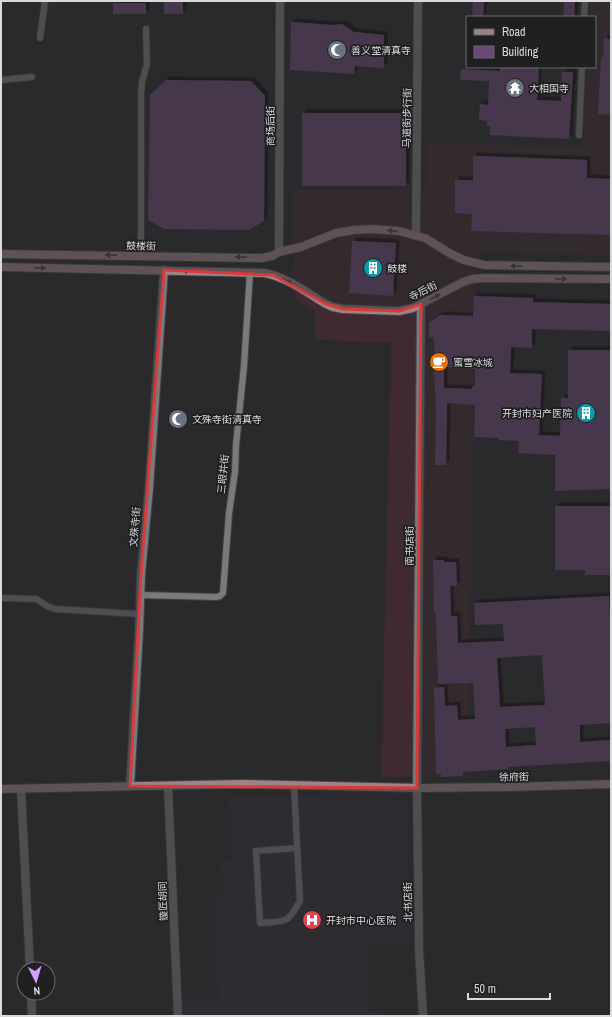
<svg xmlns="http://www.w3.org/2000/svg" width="612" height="1017" font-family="'Archivo Narrow','Noto Sans SC',sans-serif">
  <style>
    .commercial { fill: #3e2a30 }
    .built { fill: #332f37 }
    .building { fill: #694776; fill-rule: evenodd; filter: url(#shadow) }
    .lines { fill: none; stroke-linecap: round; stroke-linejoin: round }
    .lane-casing { stroke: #464548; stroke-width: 8 }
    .street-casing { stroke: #464548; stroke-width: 10 }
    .secondary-casing { stroke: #464548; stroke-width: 10 }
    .lane { stroke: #7a797c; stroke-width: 6 }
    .street { stroke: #7a797c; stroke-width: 8 }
    .secondary { stroke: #9d8385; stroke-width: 8 }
    .oneway { fill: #4c4244 }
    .marked { fill: none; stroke: #d63a3a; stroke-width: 3; stroke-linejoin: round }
    .labels { text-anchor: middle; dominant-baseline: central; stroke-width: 3.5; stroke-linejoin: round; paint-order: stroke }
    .poi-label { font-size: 10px; fill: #dad9db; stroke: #201f21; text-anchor: start }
    .street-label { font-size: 10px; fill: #dad9db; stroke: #201f21 }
  </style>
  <defs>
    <filter id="shadow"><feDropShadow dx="3.5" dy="-3.5" stdDeviation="0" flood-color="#0009"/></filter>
  </defs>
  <rect width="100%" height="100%" fill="#2a292b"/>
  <polygon class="commercial" points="590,1 611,1 611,255 476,252 468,776 381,778 391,343 315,340 315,310 295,300 292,190 427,188 426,144 583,147 587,67 595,67 595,17 590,17"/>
  <polygon class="built" points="230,795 407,801 410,943 367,944 368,1012 379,1012 379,1016 181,1016 181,1000 218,999 214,897 223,897 222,862 232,861"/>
  <g class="building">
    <rect x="164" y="1" width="19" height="13"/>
    <polygon points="473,1 484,1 483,17 472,17"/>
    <polygon points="564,1 575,1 574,17 563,17"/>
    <rect x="113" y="3" width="33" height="11"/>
    <polygon points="291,22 333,25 342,24 354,32 384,35 384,68 355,66 354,74 290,70"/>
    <polygon points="604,38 611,39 611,115 598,114 601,58 603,58"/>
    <polygon points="500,67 539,67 537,100 561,101 562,72 573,72 569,139 490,135 490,126 487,126 487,121 479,120 480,104 488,105 489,81 460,80 461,69 500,71"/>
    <polygon points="166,80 251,81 265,96 264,221 249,230 164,229 148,220 150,95"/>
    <rect x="302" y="113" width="104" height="73"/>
    <polygon points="473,156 587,160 587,178 611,179 611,235 471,231 472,214 455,213 455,180 473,180"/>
    <polygon points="352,241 396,243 393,296 349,293"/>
    <path d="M 474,296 L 533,298 L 533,302 L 611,304 L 611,331 L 532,329 L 532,348 L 511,347 L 510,373 L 542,374 L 539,435 L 560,436 L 561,398 L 568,398 L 568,350 L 611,350 L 611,489 L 555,491 L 555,455 L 518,453 L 519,441 L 499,440 L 499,438 L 474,437 L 475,405 L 447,403 L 446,465 L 435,465 L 436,411 L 434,370 L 435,370 L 434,337 L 429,337 L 429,323 L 440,315 L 473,316 ZM 444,367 L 475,369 L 475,386 L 472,386 L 472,389 L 444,388 Z"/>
    <polygon points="555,506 611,506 611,575 585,575 585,570 555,570"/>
    <path d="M 433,560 L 444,560 L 444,562 L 456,562 L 457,586 L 450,586 L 451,616 L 457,616 L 458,643 L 504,641 L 503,624 L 475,625 L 474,603 L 609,596 L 611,645 L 611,723 L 580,725 L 580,742 L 611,740 L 611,761 L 508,767 L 508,769 L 463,772 L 463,776 L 441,777 L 441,774 L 436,774 L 434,688 L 444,687 L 445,706 L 457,705 L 458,720 L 475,719 L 473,683 L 438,684 L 436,613 L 434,613 ZM 542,655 L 545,705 L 500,707 L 497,658 ZM 535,727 L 536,745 L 506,747 L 505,729 Z"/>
  </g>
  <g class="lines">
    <defs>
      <g id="lane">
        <polyline points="584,17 585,1"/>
        <polyline points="40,38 45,1"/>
        <polyline points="1,80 32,77"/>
        <polyline points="579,135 582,67"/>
        <polyline points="141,256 141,93 142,82 147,64 146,29"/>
        <polyline points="140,595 217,597 220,596 223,593 229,513 235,472 236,445 244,366 250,272"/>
        <polyline points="1,598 36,599 49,607 55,609 139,614"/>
        <path d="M 294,786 L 300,901 C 296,907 293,915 287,919 C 281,923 267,922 260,923 L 256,851 L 297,848"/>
      </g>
      <g id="street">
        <polyline points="416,236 418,1"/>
        <polyline points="279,252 280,1"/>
        <polyline points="421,304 417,788 419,949 423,1016"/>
        <polyline points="130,786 139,631 141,574 149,488 164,270"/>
        <polyline points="168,786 178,1016"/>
        <polyline points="21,789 30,969"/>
        <polyline points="31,993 32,1016"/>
      </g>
      <g id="secondary">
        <polyline points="1,254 262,258 272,256 279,252 301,247 336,233 354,230 372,229 399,231 425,238 451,254 464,260 484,265 611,267"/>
        <path d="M 1,267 L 264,273 C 287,277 306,292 326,304 L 333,307 L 343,309 L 399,311 L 413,308 L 463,282 L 472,279 L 484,278 L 611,279"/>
        <polyline points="1,789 241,784 417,788 512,787 611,784"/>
      </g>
    </defs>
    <use href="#lane" class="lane-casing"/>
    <use href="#street" class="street-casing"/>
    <use href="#secondary" class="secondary-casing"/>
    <use href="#lane" class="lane"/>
    <use href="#street" class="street"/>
    <use href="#secondary" class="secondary"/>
  </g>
  <defs><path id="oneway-solid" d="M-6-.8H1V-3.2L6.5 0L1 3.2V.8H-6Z"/></defs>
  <g class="oneway">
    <use href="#oneway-solid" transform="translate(393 231) rotate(-175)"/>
    <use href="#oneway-solid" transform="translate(111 255) rotate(-179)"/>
    <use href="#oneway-solid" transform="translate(241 257) rotate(-179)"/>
    <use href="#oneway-solid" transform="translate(516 266) rotate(-179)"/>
    <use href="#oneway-solid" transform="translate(40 268) rotate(1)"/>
    <use href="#oneway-solid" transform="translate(184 271) rotate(1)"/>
    <use href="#oneway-solid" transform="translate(561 279) rotate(1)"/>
    <use href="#oneway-solid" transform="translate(287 281) rotate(29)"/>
    <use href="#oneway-solid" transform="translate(435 297) rotate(-28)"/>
  </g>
  <path d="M0 0H612V1017H0ZM 164,270 L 273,275 L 326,304 L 343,309 L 399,311 L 421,304 L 417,788 L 130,786 L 141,574 Z" fill="#2a292b" fill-opacity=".55" fill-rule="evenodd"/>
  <path class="marked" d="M 164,270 L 273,275 L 326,304 L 343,309 L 399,311 L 421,304 L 417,788 L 130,786 L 141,574 Z"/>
  <defs>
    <symbol id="mosque-disc" viewBox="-11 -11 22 22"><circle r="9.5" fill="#6b7280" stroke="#201f21"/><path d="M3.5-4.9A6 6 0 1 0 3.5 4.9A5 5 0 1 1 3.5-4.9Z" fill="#fff"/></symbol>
    <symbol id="temple-disc" viewBox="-11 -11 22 22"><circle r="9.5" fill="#6b7280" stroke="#201f21"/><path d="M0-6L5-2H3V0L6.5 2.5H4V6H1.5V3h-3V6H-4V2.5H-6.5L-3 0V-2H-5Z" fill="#fff"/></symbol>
    <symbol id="building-disc" viewBox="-11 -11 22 22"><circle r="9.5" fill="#0f9aa8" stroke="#201f21"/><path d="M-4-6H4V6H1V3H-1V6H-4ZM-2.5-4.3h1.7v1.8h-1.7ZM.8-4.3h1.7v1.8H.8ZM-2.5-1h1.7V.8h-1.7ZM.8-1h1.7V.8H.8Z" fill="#fff"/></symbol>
    <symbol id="cafe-disc" viewBox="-11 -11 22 22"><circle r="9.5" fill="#e8710a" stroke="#201f21"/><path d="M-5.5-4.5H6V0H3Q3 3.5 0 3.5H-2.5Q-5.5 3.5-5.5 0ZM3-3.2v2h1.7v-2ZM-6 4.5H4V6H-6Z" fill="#fff"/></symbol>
    <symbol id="hospital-disc" viewBox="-11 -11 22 22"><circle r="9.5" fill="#e0444e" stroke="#201f21"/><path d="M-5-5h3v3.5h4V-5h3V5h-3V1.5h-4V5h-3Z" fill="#fff"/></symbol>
  </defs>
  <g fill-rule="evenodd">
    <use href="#mosque-disc" x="326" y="39" width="22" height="22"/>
    <use href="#temple-disc" x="504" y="77" width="22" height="22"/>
    <use href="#building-disc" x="362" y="257" width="22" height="22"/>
    <use href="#cafe-disc" x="428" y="351" width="22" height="22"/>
    <use href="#building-disc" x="575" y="402" width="22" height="22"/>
    <use href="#mosque-disc" x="167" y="408" width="22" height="22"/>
    <use href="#hospital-disc" x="301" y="909" width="22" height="22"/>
  </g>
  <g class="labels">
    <g class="poi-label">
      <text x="351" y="50">善义堂清真寺</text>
      <text x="529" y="88">大相国寺</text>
      <text x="387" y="268">鼓楼</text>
      <text x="453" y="362">蜜雪冰城</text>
      <text x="572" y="413" text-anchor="end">开封市妇产医院</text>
      <text x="192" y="419">文殊寺街清真寺</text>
      <text x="326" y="920">开封市中心医院</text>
    </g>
    <g class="street-label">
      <text transform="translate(407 118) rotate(-89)">马道街步行街</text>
      <text transform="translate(270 126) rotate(-90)">商场后街</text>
      <text transform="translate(141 246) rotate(1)">鼓楼街</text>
      <text transform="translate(423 291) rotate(-26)">寺后街</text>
      <text transform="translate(223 474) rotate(-84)">三眼井街</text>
      <text transform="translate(135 527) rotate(-85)">文殊寺街</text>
      <text transform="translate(409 546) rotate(-90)">南书店街</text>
      <text transform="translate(514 777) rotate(-1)">徐府街</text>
      <text transform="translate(163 901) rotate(-92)">镟匠胡同</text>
      <text transform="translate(408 902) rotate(-91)">北书店街</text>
    </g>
  </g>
  <rect width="612" height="1017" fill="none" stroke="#dad9db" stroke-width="4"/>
  <rect x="466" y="16" width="130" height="52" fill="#201f21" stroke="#6a696b"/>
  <rect x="474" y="29" width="20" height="6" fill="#9d8385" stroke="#6a696b"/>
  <text x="502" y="36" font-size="12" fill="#dad9db">Road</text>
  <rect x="474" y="46" width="20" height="12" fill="#694776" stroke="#6a696b"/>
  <text x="502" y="56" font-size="12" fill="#dad9db">Building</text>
  <g transform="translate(36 981) rotate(175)"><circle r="19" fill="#201f21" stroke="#6a696b"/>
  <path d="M0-3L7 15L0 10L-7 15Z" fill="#d19dfe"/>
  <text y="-6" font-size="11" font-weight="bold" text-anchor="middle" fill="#dad9db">N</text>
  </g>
  <path d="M468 993v6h82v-6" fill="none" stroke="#dad9db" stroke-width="2"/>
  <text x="474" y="993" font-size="12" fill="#dad9db" stroke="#201f21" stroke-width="3" paint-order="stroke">50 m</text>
</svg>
